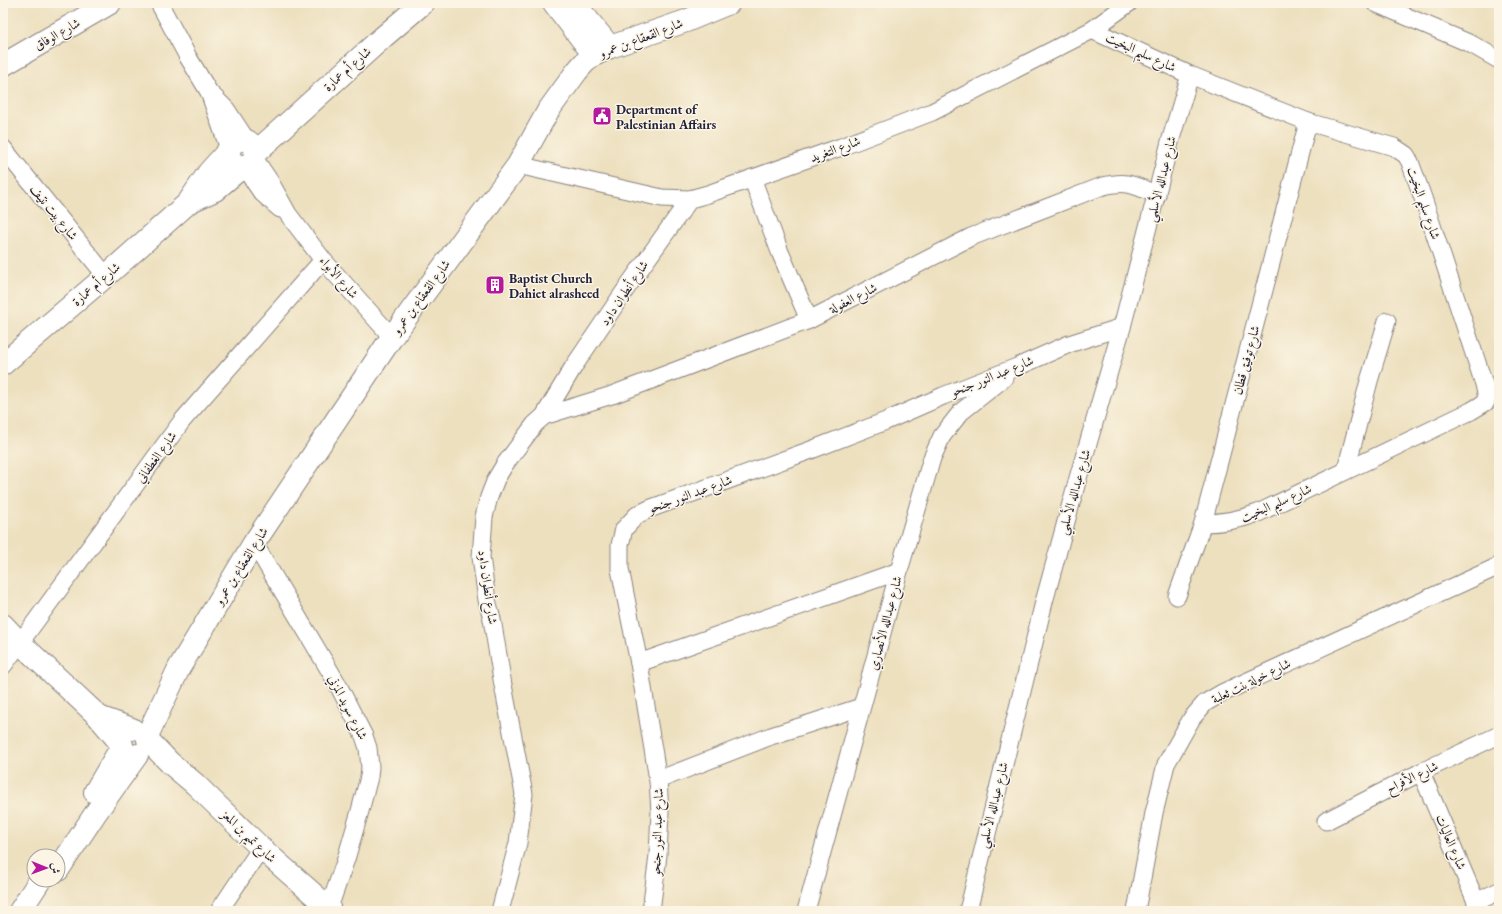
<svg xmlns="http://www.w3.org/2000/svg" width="1502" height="914" font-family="'EB Garamond',Amiri,serif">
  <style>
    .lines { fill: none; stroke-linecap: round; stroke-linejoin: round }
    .street-casing { stroke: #88817d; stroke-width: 19 }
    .secondary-casing { stroke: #88817d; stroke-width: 24 }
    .street { stroke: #fff; stroke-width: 17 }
    .secondary { stroke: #fff; stroke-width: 22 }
    .labels { text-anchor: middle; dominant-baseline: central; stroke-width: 3; stroke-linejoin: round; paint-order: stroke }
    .street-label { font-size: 13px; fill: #22223b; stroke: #fcf5e5 }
    .poi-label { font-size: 13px; font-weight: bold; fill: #22223b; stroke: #fcf5e5; text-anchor: start }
  </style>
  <rect width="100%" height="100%" fill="#fcf5e5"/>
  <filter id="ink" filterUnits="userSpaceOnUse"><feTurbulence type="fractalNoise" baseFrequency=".025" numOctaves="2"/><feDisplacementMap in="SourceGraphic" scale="8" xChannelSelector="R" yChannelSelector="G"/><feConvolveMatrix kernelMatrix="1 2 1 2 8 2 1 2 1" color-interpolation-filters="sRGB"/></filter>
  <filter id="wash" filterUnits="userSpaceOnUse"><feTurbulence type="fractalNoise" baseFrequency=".012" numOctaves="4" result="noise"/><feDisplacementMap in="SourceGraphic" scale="16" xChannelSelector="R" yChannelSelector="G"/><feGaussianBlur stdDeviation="0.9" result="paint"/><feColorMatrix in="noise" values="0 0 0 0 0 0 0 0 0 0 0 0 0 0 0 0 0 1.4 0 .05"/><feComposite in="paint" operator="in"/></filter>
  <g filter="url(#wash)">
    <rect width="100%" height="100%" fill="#ede0bf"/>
  </g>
  <g filter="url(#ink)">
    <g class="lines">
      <defs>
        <g id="street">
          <polyline points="159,3 188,57 209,92 229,149"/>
          <polyline points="1375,3 1471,44 1499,60"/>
          <path d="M 1092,30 L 1190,75 L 1308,122 L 1394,147 L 1406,155 L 1410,162 L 1423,198 L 1484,384 L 1487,398 L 1486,402 L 1471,411 L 1258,513 C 1239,520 1223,523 1203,523"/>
          <polyline points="212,95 226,109 247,141"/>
          <polyline points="3,148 106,276"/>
          <polyline points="254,158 269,180 288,214 323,260 392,337"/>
          <polyline points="518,165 662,198 690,199 708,194 841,147 932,112 1092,30 1129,3"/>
          <polyline points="244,167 262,193 280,209"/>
          <polyline points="752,178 780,252 809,320"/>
          <path d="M 544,416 L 612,395 L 809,320 L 971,237 L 1100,187 C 1126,180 1133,184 1157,195"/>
          <polyline points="1346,470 1369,381 1387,321"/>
          <polyline points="254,543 337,683 364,736 368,748 370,767 369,777 360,811 346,859 329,908"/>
          <polyline points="1177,596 1203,523 1308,122"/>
          <polyline points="639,663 899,571"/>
          <polyline points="3,666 182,421 323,260"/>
          <polyline points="1421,772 1480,911"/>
          <polyline points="658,780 771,736 861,707"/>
          <polyline points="1326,821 1421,772 1499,735"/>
          <polyline points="1476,902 1499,891"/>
          <polyline points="219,911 261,848"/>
          <polyline points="500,911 518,843 524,794 503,685 492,619 487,600 481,557 484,517 489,497 496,479 505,464 535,424 544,416 574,366 630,283 690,199"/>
          <polyline points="651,911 658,855 660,812 658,780 639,663 620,569 620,545 624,529 637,515 649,509 811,450 886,421 943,396 1017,367 1069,344 1122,327"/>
          <polyline points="806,911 899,571 932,458 942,436 961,412 1004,378"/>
          <polyline points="968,911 1044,602 1078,478 1122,327 1170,142 1190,75"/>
          <polyline points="1136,911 1154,813 1166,764 1192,718 1205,703 1222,693 1499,566"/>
        </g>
        <g id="secondary">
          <polyline points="554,3 594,55"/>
          <polyline points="574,3 610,47"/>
          <polyline points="3,65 110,3"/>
          <circle cx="242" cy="153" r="13"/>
          <polyline points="255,153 382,38 423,3"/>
          <polyline points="191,201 215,190 242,167"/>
          <polyline points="3,364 106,276 188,203 209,172 229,150"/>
          <polyline points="3,625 20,643 98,716 122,745"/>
          <polyline points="99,717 132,729"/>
          <polyline points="147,736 179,668 254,543 392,337 518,165 548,111 577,71 584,63 594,55 610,47 686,21 729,3"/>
          <polyline points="148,740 170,763 195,784 261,848 329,908 328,911"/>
          <polyline points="95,792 122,746"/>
          <polyline points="58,870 97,811 137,755"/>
          <polyline points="20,911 40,880"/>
        </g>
      </defs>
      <use href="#street" class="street-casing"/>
      <use href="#secondary" class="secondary-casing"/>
      <use href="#street" class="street"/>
      <use href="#secondary" class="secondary"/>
    </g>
  </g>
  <defs>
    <symbol id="civic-square" viewBox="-11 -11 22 22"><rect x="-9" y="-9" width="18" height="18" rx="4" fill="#b5179e" stroke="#fcf5e5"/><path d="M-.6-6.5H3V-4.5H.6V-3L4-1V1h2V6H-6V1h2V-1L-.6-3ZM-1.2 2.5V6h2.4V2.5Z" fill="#fff"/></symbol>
    <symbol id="building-square" viewBox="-11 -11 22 22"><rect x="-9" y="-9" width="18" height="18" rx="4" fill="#b5179e" stroke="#fcf5e5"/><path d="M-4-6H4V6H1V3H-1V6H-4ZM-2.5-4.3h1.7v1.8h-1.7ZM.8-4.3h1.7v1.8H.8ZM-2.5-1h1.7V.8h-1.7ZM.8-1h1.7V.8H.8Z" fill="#fff"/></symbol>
  </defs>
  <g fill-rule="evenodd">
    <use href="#civic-square" x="591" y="105" width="22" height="22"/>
    <use href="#building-square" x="484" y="274" width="22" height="22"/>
  </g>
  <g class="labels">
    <g class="street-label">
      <text transform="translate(57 34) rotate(-30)">شارع الوفاق</text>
      <text transform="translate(641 38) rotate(-21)">شارع القعقاع بن عمرو</text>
      <text transform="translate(1141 52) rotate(25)">شارع سليم البخيت</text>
      <text transform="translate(347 69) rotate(-42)">شارع أم عمارة</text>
      <text transform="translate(835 149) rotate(-20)">شارع التغريد</text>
      <text transform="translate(1161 179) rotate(-76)">شارع عبدالله الأسلمي</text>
      <text transform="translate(1424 203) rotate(71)">شارع سليم البخيت</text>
      <text transform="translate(54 212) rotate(51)">شارع بيت نتيف</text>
      <text transform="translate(339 277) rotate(49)">شارع الأبواء</text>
      <text transform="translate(96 284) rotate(-41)">شارع أم عمارة</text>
      <text transform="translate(624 293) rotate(-56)">شارع أنطوان داود</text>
      <text transform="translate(421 297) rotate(-54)">شارع القعقاع بن عمرو</text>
      <text transform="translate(853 298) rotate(-27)">شارع العفولة</text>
      <text transform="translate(1246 360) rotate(-75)">شارع توفيق قطان</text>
      <text transform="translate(992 376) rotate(-22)">شارع عبد النور جنحو</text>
      <text transform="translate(156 457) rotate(-54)">شارع الغطفاني</text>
      <text transform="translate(1074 492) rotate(-74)">شارع عبدالله الأسلمي</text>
      <text transform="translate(690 494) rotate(-20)">شارع عبد النور جنحو</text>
      <text transform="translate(1276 503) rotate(-24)">شارع سليم البخيت</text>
      <text transform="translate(241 566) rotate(-58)">شارع القعقاع بن عمرو</text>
      <text transform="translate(488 587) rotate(82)">شارع أنطوان داود</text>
      <text transform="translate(885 623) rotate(-75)">شارع عبدالله الأنصاري</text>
      <text transform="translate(1251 681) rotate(-26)">شارع خولة بنت ثعلبة</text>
      <text transform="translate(348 707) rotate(63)">شارع سويد المزني</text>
      <text transform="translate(1412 777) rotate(-26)">شارع الأفراح</text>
      <text transform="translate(993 805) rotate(-76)">شارع عبدالله الأسلمي</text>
      <text transform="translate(657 832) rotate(-88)">شارع عبد النور جنحو</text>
      <text transform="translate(249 836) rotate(44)">شارع تميم بن المعز</text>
      <text transform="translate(1451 842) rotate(67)">شارع العاليات</text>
    </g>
    <g class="poi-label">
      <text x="616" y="109">Department of<tspan x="616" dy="15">Palestinian Affairs</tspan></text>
      <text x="509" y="278">Baptist Church<tspan x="509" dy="15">Dahiet alrasheed</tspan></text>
    </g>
  </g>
  <rect width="1502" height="914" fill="none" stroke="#fcf5e5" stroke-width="16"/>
  <g transform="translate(46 868) rotate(91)"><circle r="19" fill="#fcf5e5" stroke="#a5a1a1"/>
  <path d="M0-3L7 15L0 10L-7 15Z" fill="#b5179e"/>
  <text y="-6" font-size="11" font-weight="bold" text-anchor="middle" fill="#22223b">ش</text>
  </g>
</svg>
